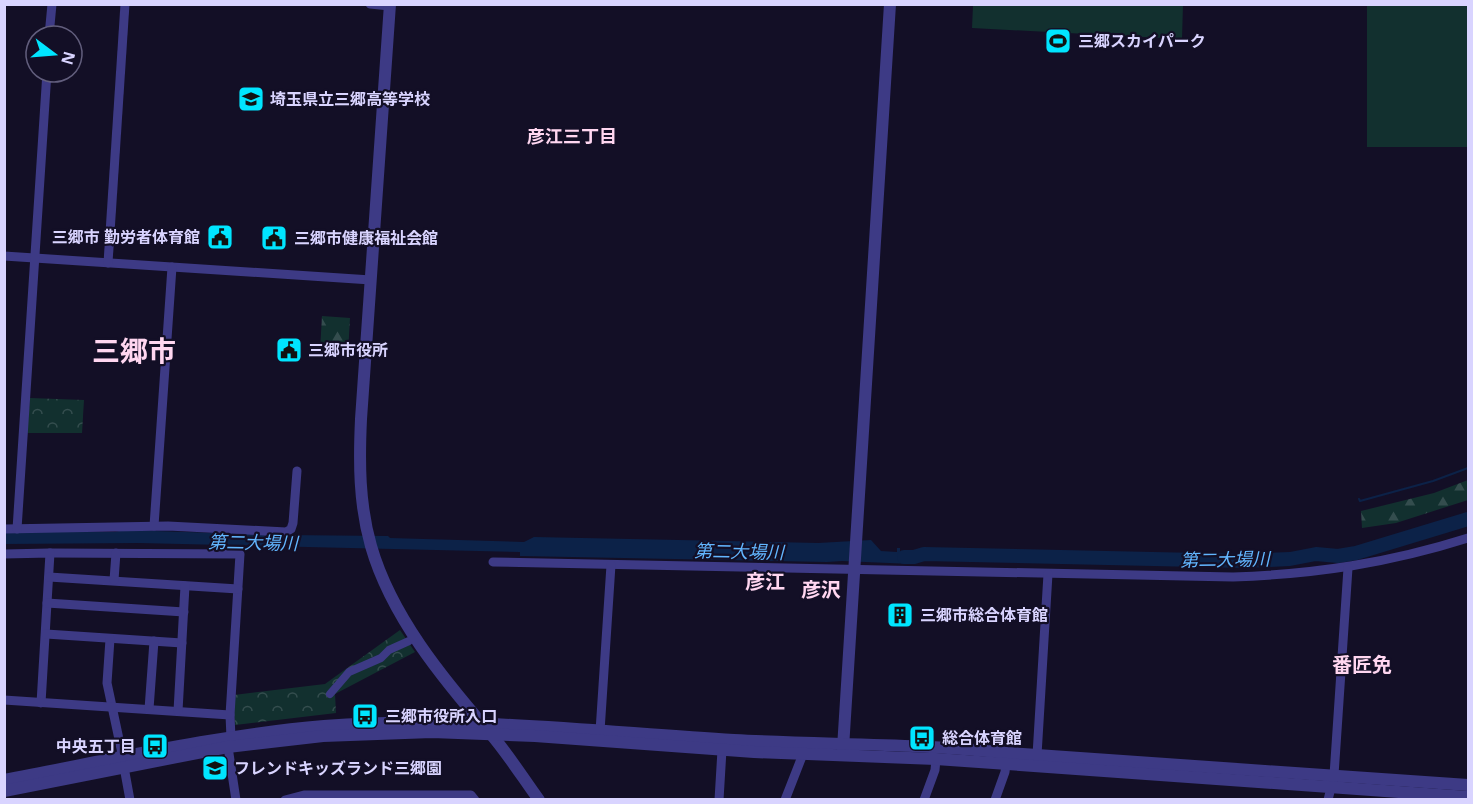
<svg xmlns="http://www.w3.org/2000/svg" width="1473" height="804" font-family="'Noto Sans','Noto Sans JP',sans-serif">
  <style>
    .forest { fill: url(#forest-firs) }
    .park { fill: url(#park-crowns) }
    .garden { fill: #12302f }
    .water { fill: #0c2248 }
    .lines { fill: none; stroke-linecap: round; stroke-linejoin: round }
    .stream { stroke: #0c2248; stroke-width: 2 }
    .river { stroke: #0c2248; stroke-width: 14 }
    .pedestrian { stroke: #3d3a85; stroke-width: 8 }
    .minor { stroke: #3d3a85; stroke-width: 9 }
    .tertiary { stroke: #3d3a85; stroke-width: 12 }
    .labels { text-anchor: middle; dominant-baseline: central; stroke-width: 4.5; stroke-linejoin: round; paint-order: stroke }
    .poi-label { font-size: 16px; font-weight: bold; fill: #d9d4ff; stroke: #130f26; text-anchor: start }
    .neighbourhood-label { font-size: 18px; font-weight: bold; fill: #ffd6f0; stroke: #130f26 }
    .water-label { font-size: 18px; font-style: italic; fill: #62b6ff; stroke: #130f26 }
    .quarter-label { font-size: 20px; font-weight: bold; fill: #ffd6f0; stroke: #130f26 }
    .town-label { font-size: 28px; font-weight: bold; fill: #ffd6f0; stroke: #130f26 }
  </style>
  <defs>
    <pattern id="forest-firs" width="22" height="20" patternUnits="userSpaceOnUse" patternTransform="scale(1.5)"><rect width="22" height="20" fill="#12302f"/><path d="M5 1l3.5 6h-7zM16 11l3.5 6h-7z" fill="#344d4e"/></pattern>
    <pattern id="park-crowns" width="20" height="18" patternUnits="userSpaceOnUse" patternTransform="scale(1.5)"><rect width="20" height="18" fill="#12302f"/><path d="M2 6a3 3 0 1 1 6 0M12 15a3 3 0 1 1 6 0" fill="none" stroke="#344d4e"/></pattern>
  </defs>
  <rect width="100%" height="100%" fill="#130f26"/>
  <g class="forest">
    <polygon points="322,316 350,318 348,353 320,351"/>
    <polygon points="1468,480 1468,500 1396,523 1362,528 1361,511 1434,493"/>
  </g>
  <g class="park">
    <polygon points="30,398 84,400 82,433 27,433"/>
    <polygon points="400,630 415,652 335,694 336,713 235,725 234,715 234,695 325,684"/>
  </g>
  <g class="garden">
    <polygon points="973,5 1183,5 1182,39 972,28"/>
    <rect x="1367" y="5" width="101" height="142"/>
  </g>
  <polygon class="water" points="124,530 283,535 388,536 390,538 524,542 534,537 818,543 871,540 881,551 897,552 897,548 900,548 900,552 920,552 922,558 912,564 842,561 827,562 520,556 520,552 139,543 5,544 4,532 115,532"/>
  <g class="lines">
    <polyline class="stream" points="1359,499 1360,501 1433,481 1468,468"/>
    <polyline class="river" points="904,557 914,557 924,554 1244,561 1290,559 1316,554 1338,556 1356,553 1468,519"/>
    <polyline class="pedestrian" points="330,694 349,672 381,658 389,650 409,641"/>
    <g class="minor">
      <polyline points="370,4 390,6"/>
      <polyline points="49,36 52,4"/>
      <polyline points="4,256 371,280"/>
      <polyline points="108,263 125,4"/>
      <polyline points="154,526 172,267"/>
      <polyline points="4,529 168,526 286,532 291,529 293,523 297,471"/>
      <polyline points="17,529 47,72"/>
      <polyline points="50,553 240,554 230,715 231,738 228,747 236,800"/>
      <polyline points="4,554 50,553 41,703"/>
      <path d="M 493,562 L 1233,577 C 1316,574 1389,563 1468,538"/>
      <polyline points="49,577 238,589"/>
      <polyline points="114,580 116,553"/>
      <polyline points="47,603 184,612"/>
      <polyline points="46,634 182,643"/>
      <polyline points="110,639 107,683 123,758"/>
      <polyline points="4,700 230,715"/>
      <polyline points="149,709 154,641"/>
      <polyline points="178,711 185,586"/>
      <polyline points="600,731 611,565"/>
      <polyline points="1037,755 1048,574"/>
      <polyline points="124,767 130,800"/>
      <polyline points="285,800 304,795 471,795 475,800"/>
      <polyline points="719,800 722,750"/>
      <polyline points="785,800 803,754"/>
      <polyline points="924,800 935,770 936,759"/>
      <polyline points="995,800 1005,772 1006,764"/>
      <polyline points="1328,800 1334,775 1348,568"/>
    </g>
    <g class="tertiary">
      <path d="M 390,4 L 361,419 C 359,462 359,504 371,546 C 391,616 443,679 490,733 C 508,754 523,778 539,800"/>
      <polyline points="843,748 890,4"/>
      <path d="M 4,780 C 110,760 217,735 324,726 C 461,715 597,732 734,740 C 825,745 916,743 1007,753 L 1468,785"/>
      <polyline points="4,791 228,747 323,736 432,732 535,736 754,752 936,759 1468,797"/>
    </g>
  </g>
  <defs>
    <symbol id="stadium-square" viewBox="-11 -11 22 22"><rect x="-9" y="-9" width="18" height="18" rx="4" fill="#00e5ff" stroke="#130f26"/><path d="M0-5a6.5 5 0 1 0 0 10a6.5 5 0 1 0 0-10ZM-3.5-1.8h7v3.6h-7Z" fill="#111"/></symbol>
    <symbol id="school-square" viewBox="-11 -11 22 22"><rect x="-9" y="-9" width="18" height="18" rx="4" fill="#00e5ff" stroke="#130f26"/><path d="M0-5L7-2L0 1L-7-2ZM-4 1L0 2.5L4 1V4Q0 6-4 4Z" fill="#111"/></symbol>
    <symbol id="civic-square" viewBox="-11 -11 22 22"><rect x="-9" y="-9" width="18" height="18" rx="4" fill="#00e5ff" stroke="#130f26"/><path d="M-.6-6.5H3V-4.5H.6V-3L4-1V1h2V6H-6V1h2V-1L-.6-3ZM-1.2 2.5V6h2.4V2.5Z" fill="#111"/></symbol>
    <symbol id="building-square" viewBox="-11 -11 22 22"><rect x="-9" y="-9" width="18" height="18" rx="4" fill="#00e5ff" stroke="#130f26"/><path d="M-4-6H4V6H1V3H-1V6H-4ZM-2.5-4.3h1.7v1.8h-1.7ZM.8-4.3h1.7v1.8H.8ZM-2.5-1h1.7V.8h-1.7ZM.8-1h1.7V.8H.8Z" fill="#111"/></symbol>
    <symbol id="bus-square" viewBox="-11 -11 22 22"><rect x="-9" y="-9" width="18" height="18" rx="4" fill="#00e5ff" stroke="#130f26"/><path d="M-5-6H5V4H4V6H2V4H-2V6H-4V4H-5ZM-3.5-4V0h7V-4ZM-3.5 1.2v1.5H-2V1.2ZM2 1.2v1.5H3.5V1.2Z" fill="#111"/></symbol>
  </defs>
  <g fill-rule="evenodd">
    <use href="#stadium-square" x="1043" y="26" width="30" height="30"/>
    <use href="#school-square" x="236" y="84" width="30" height="30"/>
    <use href="#civic-square" x="205" y="222" width="30" height="30"/>
    <use href="#civic-square" x="259" y="223" width="30" height="30"/>
    <use href="#civic-square" x="274" y="335" width="30" height="30"/>
    <use href="#building-square" x="885" y="600" width="30" height="30"/>
    <use href="#bus-square" x="350" y="701" width="30" height="30"/>
    <use href="#bus-square" x="907" y="723" width="30" height="30"/>
    <use href="#bus-square" x="140" y="731" width="30" height="30"/>
    <use href="#school-square" x="200" y="753" width="30" height="30"/>
  </g>
  <g class="labels">
    <g class="poi-label">
      <text x="1078" y="41">三郷スカイパーク</text>
      <text x="270" y="99">埼玉県立三郷高等学校</text>
      <text x="200" y="237" text-anchor="end">三郷市 勤労者体育館</text>
      <text x="294" y="238">三郷市健康福祉会館</text>
      <text x="308" y="350">三郷市役所</text>
      <text x="920" y="615">三郷市総合体育館</text>
      <text x="385" y="716">三郷市役所入口</text>
      <text x="942" y="738">総合体育館</text>
      <text x="136" y="746" text-anchor="end">中央五丁目</text>
      <text x="234" y="768">フレンドキッズランド三郷園</text>
    </g>
    <g class="neighbourhood-label">
      <text x="572" y="136">彦江三丁目</text>
    </g>
    <g class="water-label">
      <text transform="translate(253 542) rotate(1)">第二大場川</text>
      <text transform="translate(739 551) rotate(1)">第二大場川</text>
      <text transform="translate(1225 559) rotate(-1)">第二大場川</text>
    </g>
    <g class="quarter-label">
      <text x="765" y="581">彦江</text>
      <text x="821" y="589">彦沢</text>
      <text x="1362" y="664">番匠免</text>
    </g>
    <g class="town-label">
      <text x="134" y="350">三郷市</text>
    </g>
  </g>
  <rect width="1473" height="804" fill="none" stroke="#d9d4ff" stroke-width="12"/>
  <g transform="translate(54 54) rotate(106)"><circle r="28" fill="#130f26" stroke="#625e7d" stroke-width="1.5"/>
  <path d="M0-4.5L10 22L0 15L-10 22Z" fill="#00e5ff"/>
  <text y="-9" font-size="16" font-weight="bold" text-anchor="middle" fill="#d9d4ff">N</text>
  </g>
</svg>
